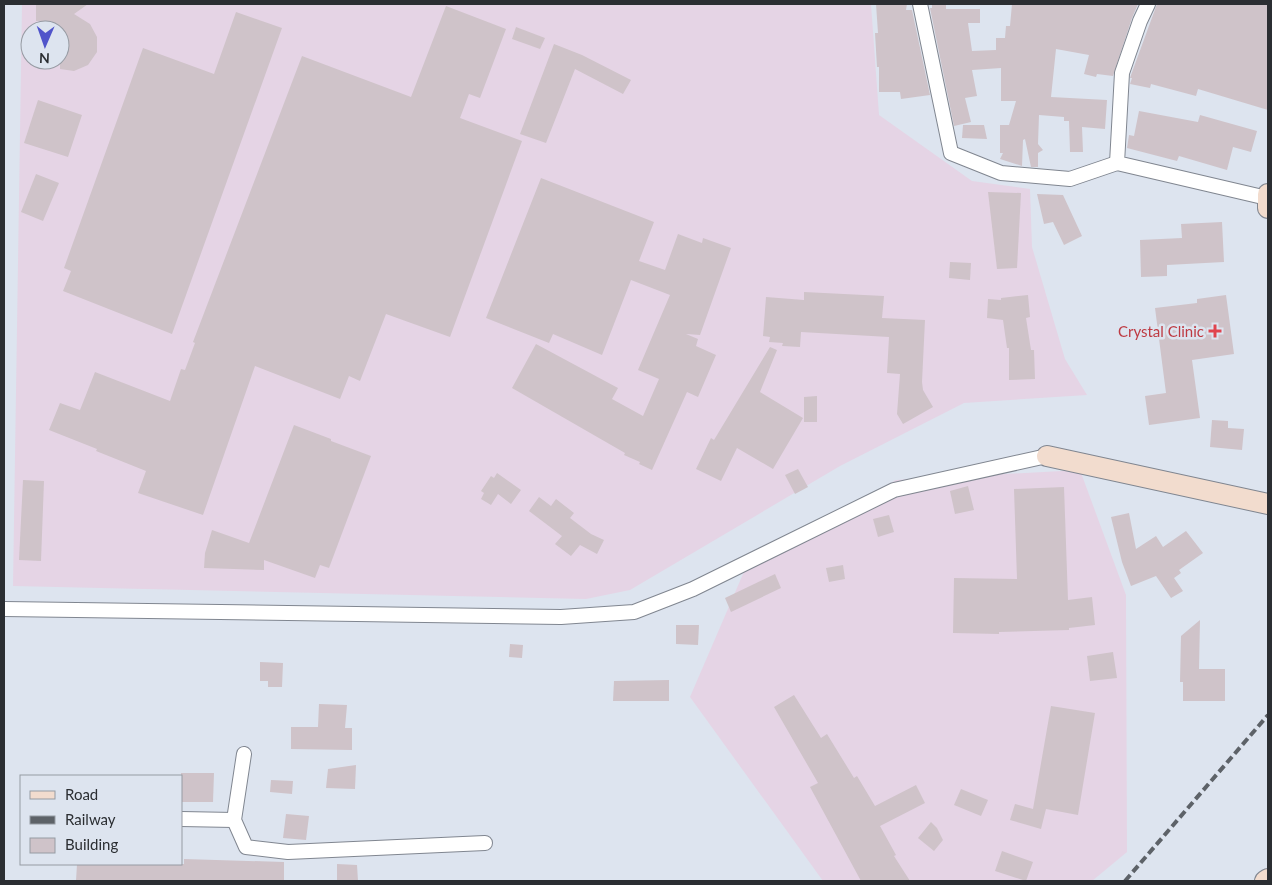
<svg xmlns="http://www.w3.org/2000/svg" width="1272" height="885" font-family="Lato,sans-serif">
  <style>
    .industrial { fill: #e5d4e5; fill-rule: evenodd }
    .building { fill: #cfc3c9 }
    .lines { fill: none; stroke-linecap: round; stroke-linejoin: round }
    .street-casing { stroke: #808690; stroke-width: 16 }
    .secondary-casing { stroke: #808690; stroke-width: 22 }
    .street { stroke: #fff; stroke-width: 14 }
    .secondary { stroke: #f2dcce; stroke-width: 20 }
    .rail { stroke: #5d6268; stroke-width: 4; stroke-dasharray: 8 4; stroke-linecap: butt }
    .health-dot { fill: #e0444e; stroke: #dde4ef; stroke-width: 2 }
    .labels { text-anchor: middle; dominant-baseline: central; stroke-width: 5; stroke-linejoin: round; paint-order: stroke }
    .health-label { font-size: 15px; fill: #be3a42; stroke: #dde4ef; text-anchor: end }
  </style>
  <rect width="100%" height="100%" fill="#dde4ef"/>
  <g class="industrial">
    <path d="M 22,4 L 871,4 L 879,115 L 972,181 L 1030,189 L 1032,247 L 1065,359 L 1087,395 L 964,403 L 840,466 L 630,590 L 586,599 L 13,586 ZM 30,30 L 60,30 L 60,60 L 30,60 Z"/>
    <polygon points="1080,470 1126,595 1127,852 1092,881 823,881 690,697 746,567 896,480"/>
  </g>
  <g class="building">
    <polygon points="36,4 88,4 74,14 90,24 97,37 97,52 88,65 74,71 60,69 60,30 48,30 52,21 36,21"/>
    <polygon points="876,4 907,4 906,10 912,10 930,95 901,99 900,92 879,92 879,67 877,67 875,33 878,33"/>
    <polygon points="932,4 946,4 946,9 980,9 980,23 968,23 972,51 996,50 996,38 1005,38 1006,26 1010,26 1012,4 1138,4 1132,18 1113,76 1097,74 1096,77 1084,74 1089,55 1056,49 1051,97 1107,100 1105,129 1082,127 1083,152 1070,152 1069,121 1064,121 1064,117 1039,115 1038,144 1043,150 1038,153 1038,167 1031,167 1025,139 1023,140 1022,166 1000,159 1003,153 1000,153 1000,125 1009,125 1016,101 1001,101 1001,68 972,70 977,96 965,98 971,122 954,126 930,8 932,8"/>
    <polygon points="1157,4 1268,4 1268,110 1198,89 1196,96 1151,84 1150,88 1130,84 1132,78 1130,78 1131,75"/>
    <polygon points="446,6 506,29 480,98 469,94 460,118 522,141 450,337 386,314 360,381 349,376 340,399 255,366 203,515 138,493 146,471 96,451 97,449 49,430 60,403 80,410 95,372 170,401 181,369 185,370 195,343 193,342 302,56 411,97"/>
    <polygon points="236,12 282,28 172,334 63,291 71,271 64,268 143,48 214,74"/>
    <polygon points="516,27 545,38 540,49 512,39"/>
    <polygon points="554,44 582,55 631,80 623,94 575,69 546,143 520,134"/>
    <polygon points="38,100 82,115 68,157 24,143"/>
    <polygon points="1139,111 1198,122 1200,115 1257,131 1251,152 1233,147 1227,170 1179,156 1177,161 1127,148 1129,135 1134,136"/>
    <polygon points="963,125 984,125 987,139 962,138"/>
    <polygon points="36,174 59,183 43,221 21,212"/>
    <polygon points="541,178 654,222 639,261 665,270 678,234 702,243 703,238 731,248 700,335 686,334 698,339 696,346 716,355 698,397 687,392 652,470 639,464 640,462 624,455 625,453 512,388 536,344 618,388 612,399 643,416 659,379 638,370 670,295 631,280 602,355 553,334 549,343 486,318"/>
    <polygon points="988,192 1021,193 1017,268 997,269"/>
    <polygon points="1037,194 1063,195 1082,236 1064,245 1053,222 1044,224"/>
    <polygon points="1222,222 1224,262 1167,265 1167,276 1141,277 1140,240 1182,238 1181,224"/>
    <polygon points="950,262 971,263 970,280 949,278"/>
    <polygon points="804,292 884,296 882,318 925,320 922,382 923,390 933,407 903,424 897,414 900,374 887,373 889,337 801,332 800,347 782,346 783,343 769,342 770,337 763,336 766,297 804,300"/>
    <polygon points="1028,295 1030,317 1026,318 1031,350 1034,350 1035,379 1009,380 1009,348 1007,348 1003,320 987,318 988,299 1001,300 1001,298"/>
    <polygon points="1226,295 1234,354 1192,360 1200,418 1149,425 1145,396 1166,393 1155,308 1197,303 1197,299"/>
    <polygon points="770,347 777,350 760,392 803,418 773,469 737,448 721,481 696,469 711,438 714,440"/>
    <polygon points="817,396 817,422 804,422 804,397"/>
    <polygon points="1212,420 1228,421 1228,428 1244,429 1242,450 1210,447"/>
    <polygon points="294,425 331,439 331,441 371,456 329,568 320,565 315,578 264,560 264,570 204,568 205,553 212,530 249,543"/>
    <polygon points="798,469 808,487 795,494 785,475"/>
    <polygon points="497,473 521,490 511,504 498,494 491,505 481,499 484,493 481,491 491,476 494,478"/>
    <polygon points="23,480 44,481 41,561 19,560"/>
    <polygon points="968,486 974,510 955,514 950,491"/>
    <polygon points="1064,487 1068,600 1092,597 1095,625 1069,628 1069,630 999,632 999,634 953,633 954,578 1017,579 1014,489"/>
    <polygon points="539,497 551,506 556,499 574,513 570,518 591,534 604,540 597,554 580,545 571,556 555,544 562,536 529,511"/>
    <polygon points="1129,513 1136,549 1156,536 1163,547 1186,531 1203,553 1179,570 1181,573 1174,578 1183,591 1171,598 1156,576 1131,586 1122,562 1111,517"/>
    <polygon points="889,515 894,532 878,537 873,519"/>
    <polygon points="843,565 845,579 829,582 826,568"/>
    <polygon points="775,574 781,588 731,612 725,598"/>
    <polygon points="1200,620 1199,669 1225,669 1225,701 1183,701 1183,682 1180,682 1181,636"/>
    <polygon points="676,625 699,625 698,645 676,644"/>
    <polygon points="510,644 523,645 522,658 509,657"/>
    <polygon points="1113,652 1117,678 1090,681 1087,656"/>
    <polygon points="260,662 283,663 282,687 268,687 268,681 260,681"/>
    <polygon points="669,680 669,701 613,701 614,681"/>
    <polygon points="794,695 821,738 827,734 854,778 857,776 875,806 916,785 925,803 880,826 896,855 894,856 910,881 861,881 810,787 818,783 774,707"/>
    <polygon points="319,704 347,705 345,728 352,728 352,750 291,749 291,727 318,727"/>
    <polygon points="1051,706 1095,713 1078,815 1046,809 1041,829 1010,820 1015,804 1033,809"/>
    <polygon points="356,765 355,789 326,788 328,769"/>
    <polygon points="181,773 214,773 213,802 181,802"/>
    <polygon points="271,780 293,781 292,794 270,792"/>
    <polygon points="961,789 988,800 981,816 954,805"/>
    <polygon points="286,814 309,816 306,840 283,838"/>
    <polygon points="931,822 937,828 943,840 934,851 918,838"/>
    <polygon points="1002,851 1033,862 1026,881 995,871"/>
    <polygon points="184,859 284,862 284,881 76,881 77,864 184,864"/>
    <polygon points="337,864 357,865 358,881 337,881"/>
  </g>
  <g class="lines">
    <defs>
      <g id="street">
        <polyline points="920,4 951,153 1001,173 1070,179 1117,163"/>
        <polyline points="1148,4 1140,21 1122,73 1117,163 1267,198"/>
        <polyline points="4,609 561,617 634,612 693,589 894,490 1047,456"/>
        <polyline points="244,754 234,820 246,847 288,852 485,843"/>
        <polyline points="181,819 234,820"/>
      </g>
      <g id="secondary">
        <polyline points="1268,194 1268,208"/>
        <polyline points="1047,456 1268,504"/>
        <polyline points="1265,881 1268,879"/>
      </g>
    </defs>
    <use href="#street" class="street-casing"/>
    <use href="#secondary" class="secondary-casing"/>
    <use href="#street" class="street"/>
    <use href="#secondary" class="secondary"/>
    <polyline class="rail" points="1125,881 1268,715"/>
  </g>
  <path class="health-dot" d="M1212.5 323.5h5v5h5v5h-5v5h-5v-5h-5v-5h5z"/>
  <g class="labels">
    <g class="health-label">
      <text x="1204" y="331">Crystal Clinic</text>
    </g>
  </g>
  <rect width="1272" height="885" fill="none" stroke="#2b2e32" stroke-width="10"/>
  <rect x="20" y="775" width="162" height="90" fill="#dde4ef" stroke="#969ba3"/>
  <rect x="30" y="791" width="25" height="8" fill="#f2dcce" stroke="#969ba3"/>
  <text x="65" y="800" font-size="15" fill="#2b2e32">Road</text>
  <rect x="30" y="816" width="25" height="8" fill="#5d6268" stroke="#969ba3"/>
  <text x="65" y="825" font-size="15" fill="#2b2e32">Railway</text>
  <rect x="30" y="838" width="25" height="15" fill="#cfc3c9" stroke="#969ba3"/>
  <text x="65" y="850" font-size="15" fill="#2b2e32">Building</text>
  <g transform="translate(45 45) rotate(182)"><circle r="24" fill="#dde4ef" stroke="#969ba3"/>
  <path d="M0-4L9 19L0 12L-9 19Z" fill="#5054ca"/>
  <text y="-8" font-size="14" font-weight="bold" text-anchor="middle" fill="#2b2e32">N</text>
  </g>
</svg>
